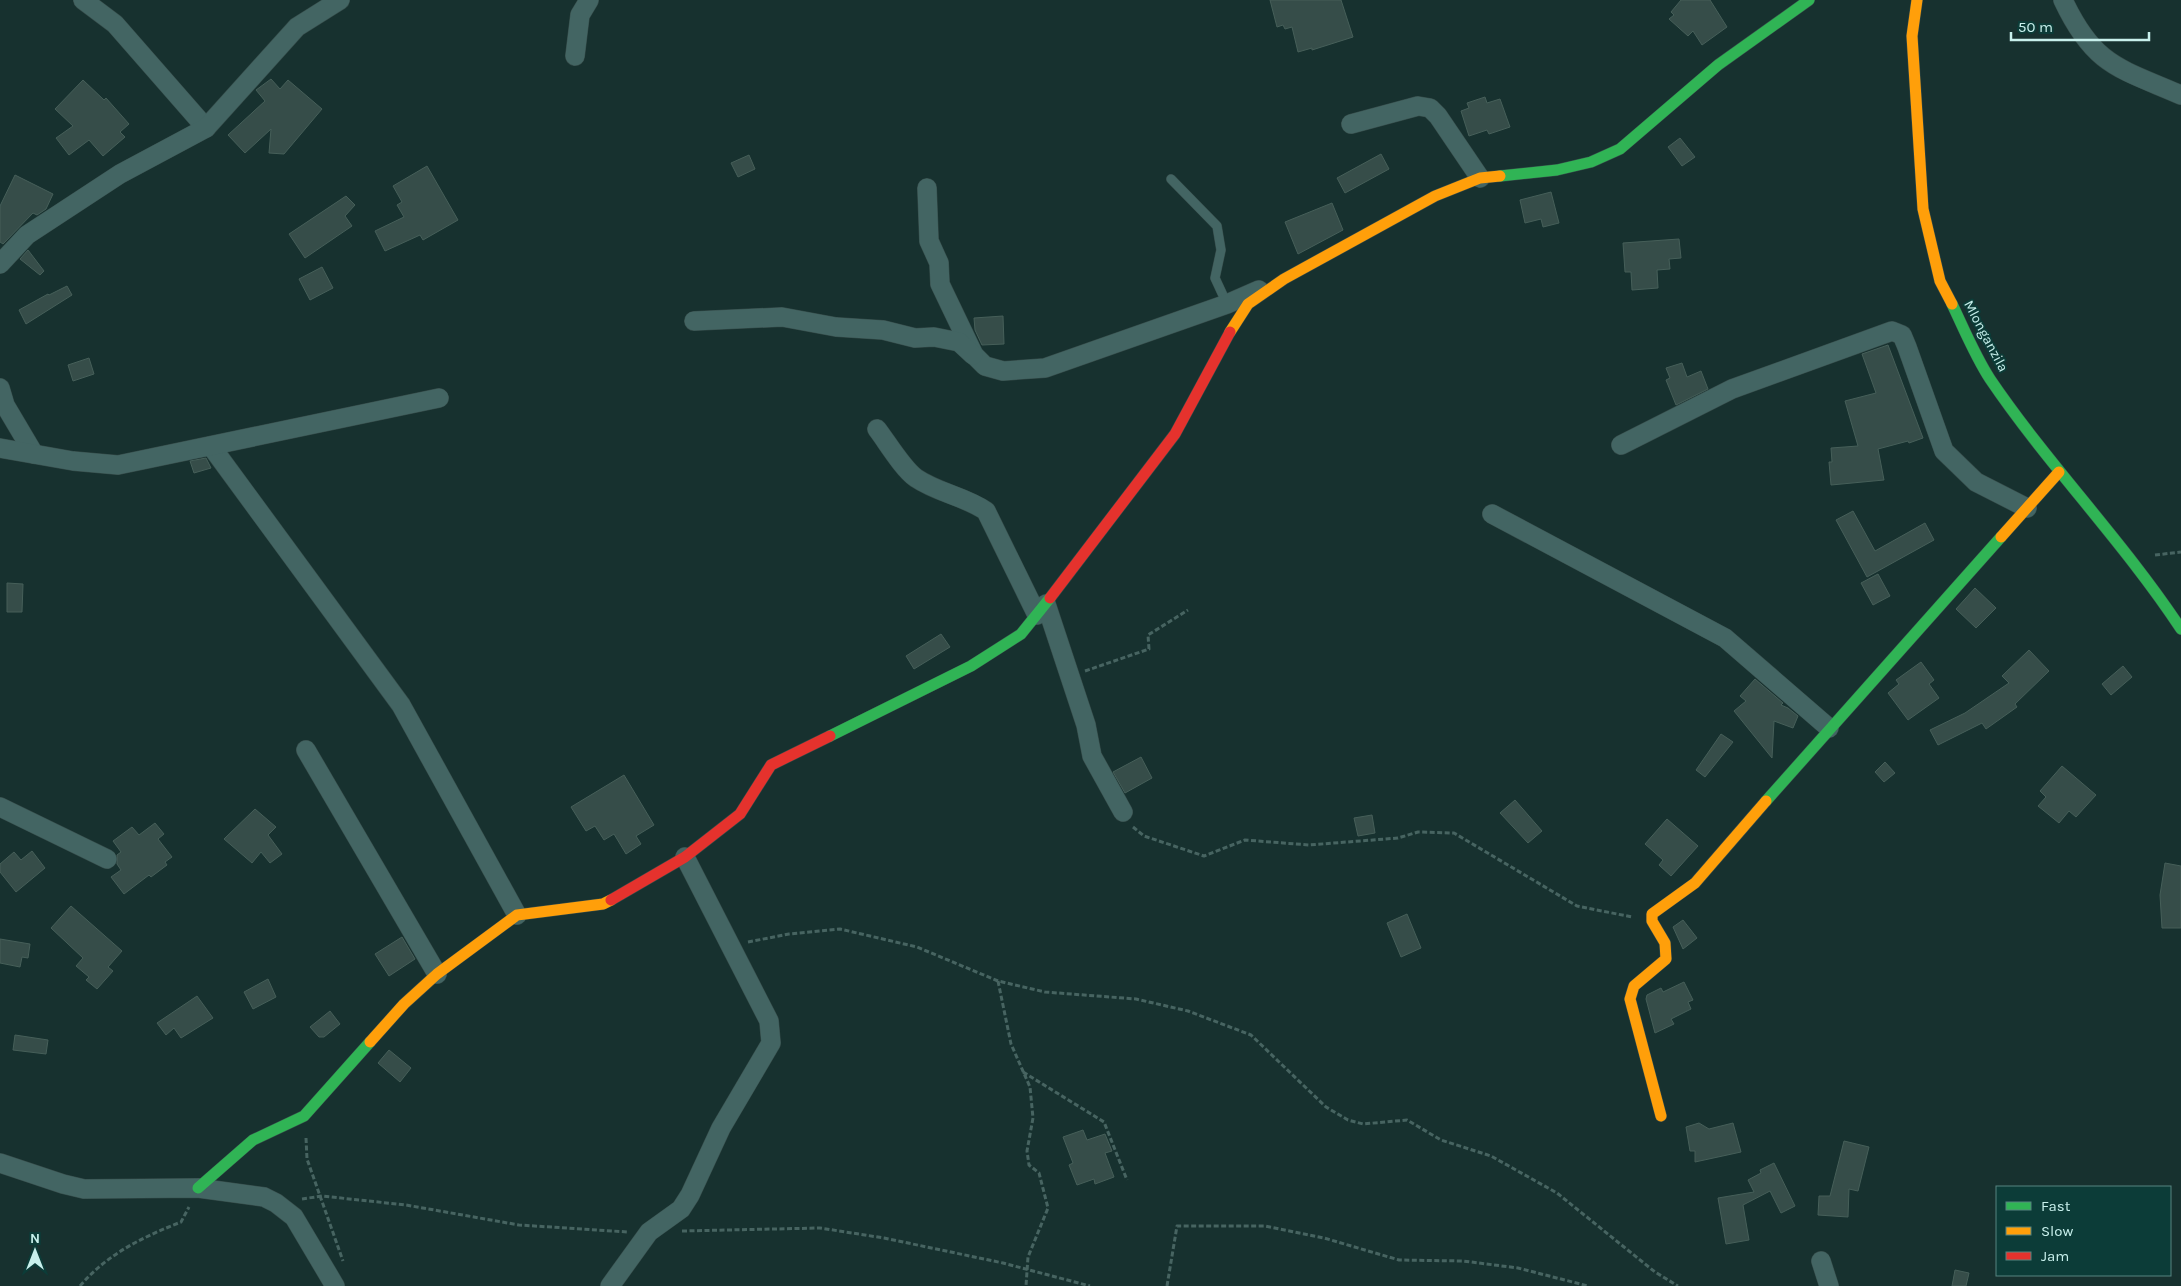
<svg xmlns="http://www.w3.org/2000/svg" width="2181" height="1286" font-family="Karla,sans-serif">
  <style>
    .building { fill: #364d49; stroke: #465f59 }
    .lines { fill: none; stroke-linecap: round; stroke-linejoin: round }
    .lane-casing { stroke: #364c4a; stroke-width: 10 }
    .street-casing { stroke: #364c4a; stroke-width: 20 }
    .fast-casing { stroke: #364c4a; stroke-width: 12 }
    .slow-casing { stroke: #364c4a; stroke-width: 12 }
    .jam-casing { stroke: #364c4a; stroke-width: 12 }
    .path { stroke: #476461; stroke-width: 3; stroke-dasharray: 5 2.5; stroke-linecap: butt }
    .lane { stroke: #436563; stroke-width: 9 }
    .street { stroke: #436563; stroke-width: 19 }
    .fast { stroke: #30b455; stroke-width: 11 }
    .slow { stroke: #ff9f0a; stroke-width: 11 }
    .jam { stroke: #e5322d; stroke-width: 11 }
    .labels { text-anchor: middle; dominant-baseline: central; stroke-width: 4; stroke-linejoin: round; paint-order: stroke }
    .street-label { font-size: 14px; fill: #c8f0ec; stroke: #0c3c38 }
  </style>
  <rect width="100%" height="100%" fill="#17312f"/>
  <g class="building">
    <polygon points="1270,0 1341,0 1353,37 1312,50 1312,48 1298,52 1292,27 1285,29 1283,25 1277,27"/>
    <polygon points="1681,0 1710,0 1727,27 1702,45 1693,31 1688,36 1669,19 1674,15 1671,12"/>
    <polygon points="271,79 280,89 288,80 322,109 284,154 269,153 271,129 245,153 228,135 265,101 256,90"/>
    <polygon points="83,80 104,100 106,98 129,124 120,132 125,137 103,156 89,140 69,155 56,138 73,126 55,109"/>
    <polygon points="1485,97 1487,103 1500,99 1510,127 1489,134 1487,130 1469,136 1461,111 1469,108 1467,103"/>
    <polygon points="1680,138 1695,157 1682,166 1668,147"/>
    <polygon points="1381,154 1389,169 1345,193 1337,178"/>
    <polygon points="749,155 755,169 738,177 731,163"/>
    <polygon points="427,166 458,220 423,240 420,235 385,251 375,231 404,217 397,205 402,202 393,186"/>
    <polygon points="15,175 53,194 46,209 37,215 33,213 3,244 0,242 0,206"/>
    <polygon points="1551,192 1559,223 1543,227 1541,219 1525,223 1520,200"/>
    <polygon points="346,196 355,205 345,216 352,226 305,258 289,234"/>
    <polygon points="1332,203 1343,230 1298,254 1285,222"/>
    <polygon points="1679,239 1681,258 1669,259 1670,269 1657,270 1658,288 1632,290 1631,272 1625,272 1623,243"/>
    <polygon points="28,250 44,271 40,275 20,259"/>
    <polygon points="322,267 333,288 310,300 299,279"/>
    <polygon points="67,286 72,295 26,324 19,310 48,294 49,295"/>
    <polygon points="1003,316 1004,344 982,345 975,330 974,318"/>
    <polygon points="1888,345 1923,438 1909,443 1908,441 1878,449 1884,480 1831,485 1829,462 1832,462 1831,448 1858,446 1845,401 1876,393 1862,354"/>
    <polygon points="89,358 94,374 73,381 68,365"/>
    <polygon points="1682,363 1687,377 1701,371 1708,389 1676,405 1666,380 1670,378 1666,368"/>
    <polygon points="206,458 211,468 194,473 190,461"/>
    <polygon points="1853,511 1875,551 1925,523 1934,540 1867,577 1836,520"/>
    <polygon points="1878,574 1890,596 1873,605 1861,583"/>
    <polygon points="7,583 23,584 22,612 7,612"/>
    <polygon points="1975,588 1996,608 1976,628 1956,609"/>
    <polygon points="941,634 950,647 914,669 906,656"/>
    <polygon points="2029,650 2049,671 2015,704 2017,707 1986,729 1982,723 1938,745 1930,730 1965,713 2009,683 2002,676"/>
    <polygon points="1921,662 1934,680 1929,684 1939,698 1908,720 1888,693 1899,684 1896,680"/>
    <polygon points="2123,666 2132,677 2111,695 2102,684"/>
    <polygon points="1755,679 1783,703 1781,705 1788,708 1798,716 1793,728 1774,721 1772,758 1734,711 1746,701 1740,696"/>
    <polygon points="1721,734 1733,742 1705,777 1696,770"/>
    <polygon points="1141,757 1152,778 1125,793 1113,772"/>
    <polygon points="1885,762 1895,773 1884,782 1875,772"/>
    <polygon points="2062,766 2096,795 2076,817 2069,811 2059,823 2038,806 2046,797 2040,791"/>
    <polygon points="624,775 654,825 636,836 641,844 626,854 614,834 604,840 595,826 586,831 571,807"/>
    <polygon points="1515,800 1542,831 1528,843 1500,813"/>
    <polygon points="255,809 276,827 268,835 282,854 270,863 261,852 252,863 224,839"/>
    <polygon points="1372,815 1375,833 1358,836 1354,818"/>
    <polygon points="1667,819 1698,846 1671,876 1659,865 1663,860 1645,844"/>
    <polygon points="155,823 164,834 158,839 172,857 165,862 167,865 151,877 149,875 124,894 111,877 121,870 117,864 117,855 121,852 113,841 132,827 139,835"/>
    <polygon points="32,851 45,868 16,892 0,872 0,864 14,852 21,860"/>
    <polygon points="2165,863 2181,866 2181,928 2162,928 2160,895"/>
    <polygon points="71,906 122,951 108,967 113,971 97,989 86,980 89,977 76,966 83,958 51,928"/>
    <polygon points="1407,914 1421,948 1401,957 1387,923"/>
    <polygon points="1683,920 1697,938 1683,949 1673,927"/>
    <polygon points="402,937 415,959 389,976 375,954"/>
    <polygon points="0,939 30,944 28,958 22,957 20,967 0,963"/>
    <polygon points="268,979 276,997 253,1009 244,992"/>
    <polygon points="1684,982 1693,1000 1688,1002 1691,1009 1671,1019 1674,1024 1655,1033 1646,999 1647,995 1661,988 1663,992"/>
    <polygon points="197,996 213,1018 181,1038 174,1028 166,1035 157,1023"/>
    <polygon points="330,1011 340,1024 324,1037 319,1037 310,1027"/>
    <polygon points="15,1035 48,1040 46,1054 13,1050"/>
    <polygon points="389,1050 411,1068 400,1082 378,1063"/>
    <polygon points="1699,1123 1709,1129 1733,1123 1741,1152 1695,1162 1695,1151 1690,1151 1686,1127"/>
    <polygon points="1083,1130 1087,1140 1105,1134 1112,1151 1105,1153 1114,1177 1095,1184 1094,1179 1077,1185 1069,1165 1073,1163 1063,1137"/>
    <polygon points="1844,1141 1869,1147 1858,1191 1849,1189 1848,1217 1818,1215 1819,1196 1830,1196"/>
    <polygon points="1774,1163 1795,1206 1781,1213 1770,1191 1743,1205 1749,1240 1726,1244 1718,1198 1754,1192 1748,1180 1761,1173 1760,1170"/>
    <polygon points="1955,1270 1969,1273 1966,1286 1952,1286"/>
  </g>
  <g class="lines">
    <defs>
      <polyline id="lane" points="1171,179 1217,226 1221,250 1215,278 1227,304"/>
      <g id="street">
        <polyline points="83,0 115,24 206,128"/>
        <path d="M 2063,0 C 2094,66 2119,68 2181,95"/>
        <polyline points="575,56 580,15 589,0"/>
        <polyline points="1351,124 1418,106 1430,108 1438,116 1480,178"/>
        <polyline points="927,188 929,241 939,263 940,284 974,355 985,366 1003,371 1045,368 1227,304 1259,290"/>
        <polyline points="0,264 27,235 120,174 206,128 297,27 340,0"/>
        <polyline points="694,321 782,317 836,327 883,330 915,338 934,337 959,342 973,355"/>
        <polyline points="0,388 5,405 34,454"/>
        <path d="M 877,429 C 887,442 903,469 916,478 C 938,493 964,496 986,511 L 1037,615"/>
        <polyline points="1621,445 1732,389 1892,331 1902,335 1907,347 1944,451 1976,482 2027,508"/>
        <polyline points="211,446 401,705 517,915"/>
        <polyline points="0,448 73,461 118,465 439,398"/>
        <polyline points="1492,514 1725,638 1829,728"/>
        <polyline points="1046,604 1086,725 1092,756 1123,812"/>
        <polyline points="306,750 437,974"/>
        <polyline points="0,807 107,859"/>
        <polyline points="0,1163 63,1184 84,1189 198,1188 264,1197 276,1203 294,1217 335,1286"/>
        <polyline points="1821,1261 1829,1286"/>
        <polyline points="610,1286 649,1232 681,1209 690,1195 721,1128 771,1043 769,1021 685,857"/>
      </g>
      <g id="fast">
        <polyline points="1500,176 1557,170 1591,162 1620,149 1718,65 1809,0"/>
        <path d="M 1952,304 C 1964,329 1975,356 1990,379 C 2049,466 2123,541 2181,629"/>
        <polyline points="830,736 971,666 1021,634 1050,598"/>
        <polyline points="1766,801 2001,537"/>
        <polyline points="198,1188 253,1140 304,1116 370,1042"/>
      </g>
      <g id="slow">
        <polyline points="1917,0 1912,36 1923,209 1940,281 1952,304"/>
        <polyline points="1230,332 1248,304 1284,279 1435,196 1480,178 1500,176"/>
        <polyline points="2001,537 2059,472"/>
        <polyline points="370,1042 404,1004 437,974 517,915 603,904 611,900"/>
        <polyline points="1661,1116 1630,999 1634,986 1666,959 1665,943 1652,921 1652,914 1695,883 1766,801"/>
      </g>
      <g id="jam">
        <polyline points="1050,598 1175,434 1230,332"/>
        <polyline points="611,900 685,857 740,814 771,765 830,736"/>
      </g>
    </defs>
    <use href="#lane" class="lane-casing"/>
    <use href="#street" class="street-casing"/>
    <use href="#fast" class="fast-casing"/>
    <use href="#slow" class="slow-casing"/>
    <use href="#jam" class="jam-casing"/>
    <g class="path">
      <polyline points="2155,555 2181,552"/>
      <polyline points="1085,671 1149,649 1148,635 1188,610"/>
      <polyline points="1133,827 1144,836 1204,856 1245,840 1309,845 1398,838 1418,832 1454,833 1577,906 1632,917"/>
      <polyline points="748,942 789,934 840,929 917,947 998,981 1045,992 1136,999 1188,1011 1251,1035 1326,1107 1348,1120 1363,1124 1407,1120 1441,1140 1491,1156 1557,1193 1655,1272 1678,1286"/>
      <polyline points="998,981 1011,1044 1030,1087 1033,1118 1027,1151 1029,1165 1039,1173 1048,1208 1028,1257 1026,1286"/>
      <polyline points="1023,1072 1104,1122 1127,1180"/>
      <polyline points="306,1138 307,1159 343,1261"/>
      <polyline points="302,1199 322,1196 406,1205 519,1225 628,1232"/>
      <polyline points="682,1231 820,1228 884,1238 1003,1263 1090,1286"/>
      <path d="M 80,1286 C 107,1254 143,1237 181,1222 L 189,1207"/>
      <polyline points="1167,1286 1177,1226 1265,1226 1324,1238 1399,1260 1463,1261 1518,1268 1588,1286"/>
    </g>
    <use href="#lane" class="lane"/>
    <use href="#street" class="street"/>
    <use href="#fast" class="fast"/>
    <use href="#slow" class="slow"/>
    <use href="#jam" class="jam"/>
  </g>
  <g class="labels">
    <g class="street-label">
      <text transform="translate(1986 336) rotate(62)">Mlonganzila</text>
    </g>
  </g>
  <rect x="1996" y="1186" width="175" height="90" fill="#0c3c38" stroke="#578480"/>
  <rect x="2006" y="1202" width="25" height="8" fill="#30b455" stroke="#578480"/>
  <text x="2041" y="1211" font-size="15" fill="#c8f0ec">Fast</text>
  <rect x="2006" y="1227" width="25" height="8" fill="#ff9f0a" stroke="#578480"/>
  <text x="2041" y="1236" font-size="15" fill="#c8f0ec">Slow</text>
  <rect x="2006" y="1252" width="25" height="8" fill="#e5322d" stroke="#578480"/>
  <text x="2041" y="1261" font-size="15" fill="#c8f0ec">Jam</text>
  <g transform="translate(35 1251)" stroke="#0c3c38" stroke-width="4" paint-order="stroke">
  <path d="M0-4L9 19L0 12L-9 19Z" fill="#c8f0ec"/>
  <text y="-8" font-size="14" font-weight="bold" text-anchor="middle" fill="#c8f0ec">N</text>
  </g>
  <path d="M2011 32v8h138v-8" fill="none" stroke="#c8f0ec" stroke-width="2.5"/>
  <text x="2018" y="32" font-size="15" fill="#c8f0ec" stroke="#0c3c38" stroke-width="4" paint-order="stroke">50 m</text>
</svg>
